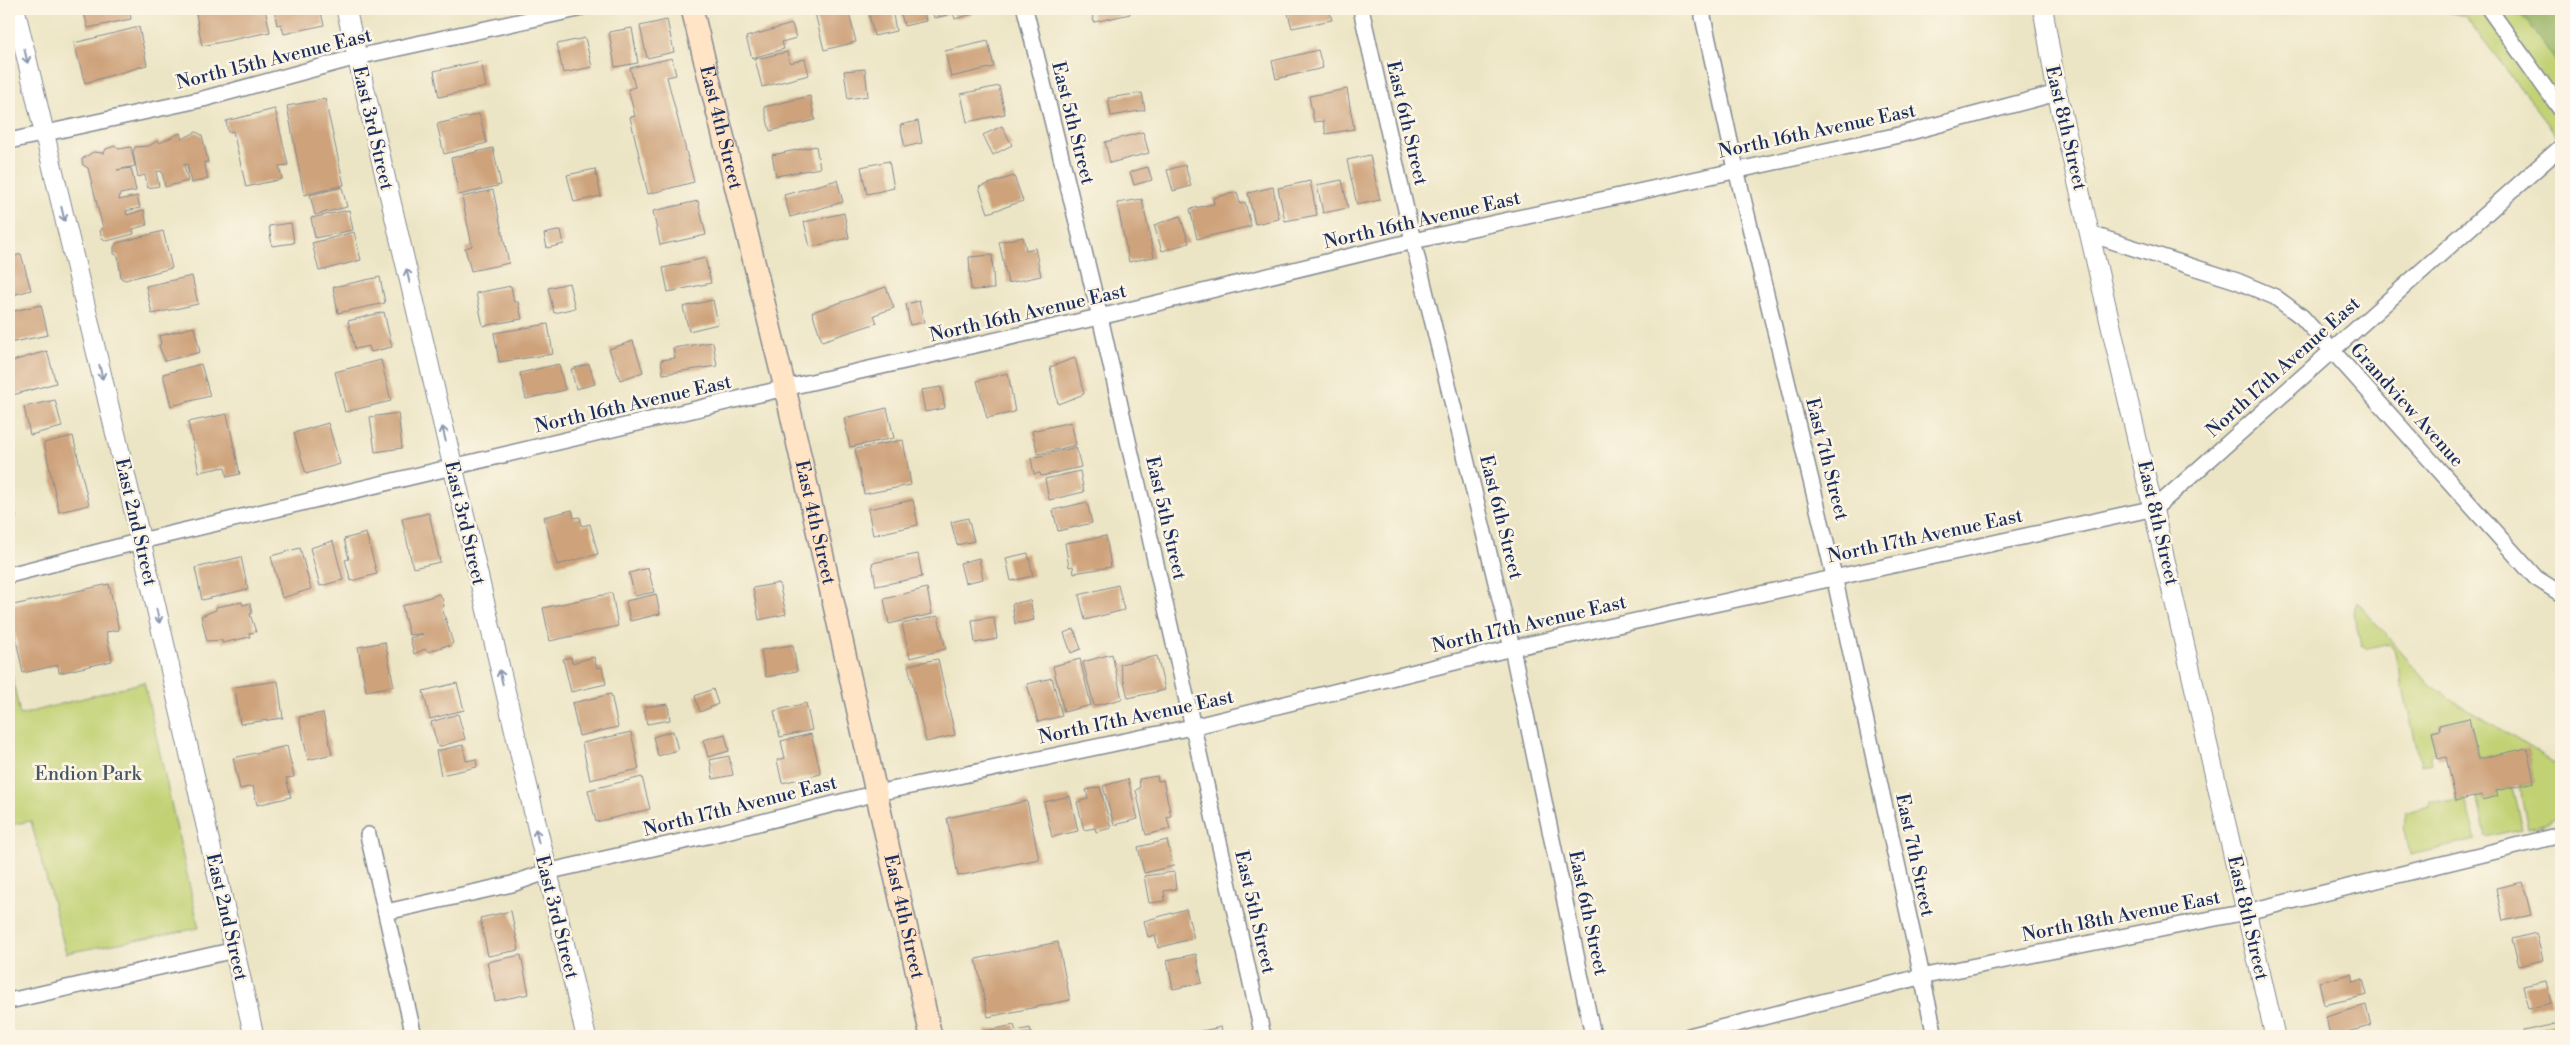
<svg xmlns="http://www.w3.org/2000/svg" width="2570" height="1045" font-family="'Libre Bodoni',serif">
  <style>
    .green { fill: #c1d173; stroke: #6e8068 }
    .forest { fill: #98b365; stroke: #5a7162 }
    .building { fill: #cea37b }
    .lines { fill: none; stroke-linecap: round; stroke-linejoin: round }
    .minor-casing { stroke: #848a92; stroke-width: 18 }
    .tertiary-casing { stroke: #848a92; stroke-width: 21 }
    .secondary-casing { stroke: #848a92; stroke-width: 24 }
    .minor { stroke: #fff; stroke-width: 15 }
    .tertiary { stroke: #fff; stroke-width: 19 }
    .secondary { stroke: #ffe4c6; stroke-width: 21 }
    .oneway { stroke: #8d97ae }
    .labels { text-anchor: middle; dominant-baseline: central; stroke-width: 5; stroke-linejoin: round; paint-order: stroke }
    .street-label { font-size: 19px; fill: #1b2f5e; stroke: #fcf5e5 }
    .park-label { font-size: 19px; fill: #445863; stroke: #fcf5e5 }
  </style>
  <rect width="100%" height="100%" fill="#fcf5e5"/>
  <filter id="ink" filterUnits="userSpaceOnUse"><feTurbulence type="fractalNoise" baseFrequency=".02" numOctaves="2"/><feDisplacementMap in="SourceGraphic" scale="10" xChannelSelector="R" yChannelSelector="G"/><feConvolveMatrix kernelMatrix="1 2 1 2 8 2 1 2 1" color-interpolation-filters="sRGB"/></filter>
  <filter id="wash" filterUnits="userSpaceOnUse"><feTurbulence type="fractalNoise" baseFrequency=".0096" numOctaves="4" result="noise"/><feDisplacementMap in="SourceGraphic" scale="20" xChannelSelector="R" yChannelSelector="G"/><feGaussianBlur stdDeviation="1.12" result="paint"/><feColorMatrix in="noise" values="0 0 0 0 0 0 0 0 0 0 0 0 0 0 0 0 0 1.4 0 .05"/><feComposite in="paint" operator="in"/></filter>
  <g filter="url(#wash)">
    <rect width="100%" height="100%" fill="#ece5c5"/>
    <g class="green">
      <polygon points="2434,9 2561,9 2561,141 2465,16"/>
      <polygon points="2357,602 2431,686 2561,767 2561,814 2548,823 2528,828 2519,786 2534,782 2527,749 2478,759 2469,718 2439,725 2440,730 2432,732 2436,751 2431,756 2432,763 2421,765 2394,650 2389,644 2368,649 2361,645 2353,613"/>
      <polygon points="12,676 20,715 144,682 199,928 66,953 31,821 9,825 9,677"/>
      <polygon points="2512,787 2522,829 2486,837 2477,796 2482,795 2483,800 2497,796 2496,791"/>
      <polygon points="2465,799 2476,840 2410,855 2404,826 2406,812 2430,806 2429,801 2449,803"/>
    </g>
    <polygon class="forest" points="2514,9 2561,9 2561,69 2529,23"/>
    <g id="blocks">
      <g class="building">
        <polygon points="83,9 129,9 131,19 88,28"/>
        <polygon points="195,9 265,9 270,32 202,46"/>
        <polygon points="274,9 320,9 324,25 284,34 281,24 277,25"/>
        <polygon points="814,9 848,9 856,42 824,50"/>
        <polygon points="868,9 892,9 896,31 874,36"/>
        <polygon points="900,9 923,9 926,21 904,26"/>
        <polygon points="927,9 946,9 948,15 934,18 932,10 928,11"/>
        <polygon points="952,9 971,9 973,14 955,19"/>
        <polygon points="1091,9 1129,9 1130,14 1094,22"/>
        <polygon points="1329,9 1332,20 1292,28 1287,10"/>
        <polygon points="667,20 674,52 647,58 640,26"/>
        <polygon points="792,24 796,38 782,42 784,49 752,58 746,37"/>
        <polygon points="139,27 147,65 85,83 74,43"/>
        <polygon points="632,28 638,63 615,67 609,32"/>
        <polygon points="585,38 592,67 563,73 557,44"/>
        <polygon points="988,41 994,67 951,77 945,51"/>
        <polygon points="1318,50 1323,68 1276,79 1272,61"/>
        <polygon points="787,52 790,63 805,59 809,75 762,87 755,59"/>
        <polygon points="672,58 676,75 667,77 694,182 648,194 630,117 635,116 628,89 635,87 630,68"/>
        <polygon points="481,61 486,87 439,97 434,71"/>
        <polygon points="865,69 868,96 848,99 844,71"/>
        <polygon points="999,86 1005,114 967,122 961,94"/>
        <polygon points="1347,89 1354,129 1326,134 1323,121 1314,122 1309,96"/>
        <polygon points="1142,93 1145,110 1111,116 1108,98"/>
        <polygon points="810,96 815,120 770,131 764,107"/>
        <polygon points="325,99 344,185 304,195 287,106"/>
        <polygon points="275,109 288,165 279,166 282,179 246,187 233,131 228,132 226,121"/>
        <polygon points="479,114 487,143 444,154 437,124"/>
        <polygon points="918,121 922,143 905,147 900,125"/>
        <polygon points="1002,126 1012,145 993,155 983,135"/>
        <polygon points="196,132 202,135 208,162 204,162 208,179 191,183 187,164 184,165 188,181 165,187 162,171 156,172 159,186 148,188 145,175 138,177 133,152 135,147 149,146 157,141 160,143 180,133 182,139"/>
        <polygon points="1143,132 1149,153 1110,163 1105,142"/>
        <polygon points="115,146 119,149 131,147 135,166 117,170 131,168 136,191 120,194 119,200 137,196 140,208 126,211 127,215 144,210 147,225 133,229 134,234 107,241 102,238 100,231 103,228 88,168 83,165 82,159 93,152 104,153 106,149"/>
        <polygon points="816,146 820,168 776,176 772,155"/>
        <polygon points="493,148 501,185 459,195 451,158"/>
        <polygon points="1370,155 1380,200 1357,205 1347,160"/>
        <polygon points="889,161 894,188 867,194 861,167"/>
        <polygon points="1185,165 1191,186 1173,191 1167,170"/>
        <polygon points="1148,167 1152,180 1134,185 1130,172"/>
        <polygon points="595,169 601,196 574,202 567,175"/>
        <polygon points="1014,176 1023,201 988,213 979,187"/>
        <polygon points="837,180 843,202 790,217 784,195"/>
        <polygon points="1342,180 1348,208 1323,213 1317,185"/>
        <polygon points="1310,181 1317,215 1285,221 1278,188"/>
        <polygon points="342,187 347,207 315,215 310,195"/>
        <polygon points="1273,187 1279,219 1255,224 1248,193"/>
        <polygon points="493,190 509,263 471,271 465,248 472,246 462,197"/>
        <polygon points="1237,192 1240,204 1245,202 1251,226 1197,239 1190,209 1214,204 1213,198"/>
        <polygon points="1142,199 1154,257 1129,262 1117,203"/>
        <polygon points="698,201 706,235 660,245 653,211"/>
        <polygon points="349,210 353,230 315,238 311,218"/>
        <polygon points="844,213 849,238 810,247 804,222"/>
        <polygon points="1180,216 1189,243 1162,251 1154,225"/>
        <polygon points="291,223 294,243 272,246 269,226"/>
        <polygon points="561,230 564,244 547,248 544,234"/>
        <polygon points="163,231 172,268 125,280 121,278 118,256 114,254 114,247 117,243"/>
        <polygon points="354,232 361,260 319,271 312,243"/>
        <polygon points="1023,237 1026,250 1035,248 1041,276 1008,283 999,242"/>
        <polygon points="21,254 31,290 9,296 9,258"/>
        <polygon points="992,255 994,289 971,290 969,257"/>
        <polygon points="705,258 711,283 668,292 663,268"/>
        <polygon points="192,276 198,304 152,314 146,286"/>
        <polygon points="380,277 385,303 338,313 333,287"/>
        <polygon points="569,283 575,308 554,313 548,288"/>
        <polygon points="511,286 514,302 518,302 522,319 483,326 476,293"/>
        <polygon points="886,287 894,308 874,315 877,323 822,341 812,312"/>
        <polygon points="713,300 718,324 689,331 683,307"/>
        <polygon points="919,301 924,322 910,325 906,304"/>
        <polygon points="41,305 48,335 9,343 9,312"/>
        <polygon points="384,312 392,347 371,352 369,346 355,349 348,321"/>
        <polygon points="548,324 553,354 499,362 494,333"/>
        <polygon points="194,327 200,352 165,361 159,346 161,343 159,336"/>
        <polygon points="633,341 643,372 620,380 609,349"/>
        <polygon points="713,342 717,366 663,374 661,360 675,358 673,348"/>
        <polygon points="47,351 56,383 9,396 9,362"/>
        <polygon points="1075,358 1084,394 1058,404 1050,367"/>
        <polygon points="381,360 391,401 345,412 335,372"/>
        <polygon points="201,364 210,396 171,406 163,374"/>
        <polygon points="559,364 565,390 526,399 520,373"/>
        <polygon points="589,364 595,384 576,389 571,369"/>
        <polygon points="1008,373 1015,412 987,418 977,381"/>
        <polygon points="941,387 945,408 925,412 921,390"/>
        <polygon points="55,400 62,427 30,435 24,407"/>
        <polygon points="887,408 894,438 850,447 844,418"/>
        <polygon points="398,413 402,448 375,452 370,417"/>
        <polygon points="227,414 240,474 227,477 225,467 199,472 188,422"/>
        <polygon points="1071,422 1076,445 1038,454 1032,431"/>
        <polygon points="328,423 340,464 306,474 294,433"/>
        <polygon points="73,436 89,505 59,512 44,443"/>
        <polygon points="903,440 911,485 864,494 855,449"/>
        <polygon points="1076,447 1081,467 1041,476 1040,473 1034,474 1031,458"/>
        <polygon points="1080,471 1084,492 1049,500 1045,479"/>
        <polygon points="9,487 16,517 9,518"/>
        <polygon points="913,500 918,525 873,535 868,509"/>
        <polygon points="1087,502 1092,523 1058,531 1053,510"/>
        <polygon points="572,510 574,518 580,517 582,526 590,524 598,554 557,565 544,517"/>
        <polygon points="429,513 440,562 413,568 402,519"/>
        <polygon points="968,518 974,541 957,545 951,522"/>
        <polygon points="366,533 377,574 351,581 345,560 349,559 344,539"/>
        <polygon points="1106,536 1111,567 1074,573 1073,566 1069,567 1065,543"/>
        <polygon points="333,541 343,580 320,586 310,548"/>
        <polygon points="300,548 311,589 282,598 271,556"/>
        <polygon points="1028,553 1033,576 1011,581 1006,558"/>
        <polygon points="918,554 922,577 876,586 872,563"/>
        <polygon points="241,557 248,589 202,600 195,568"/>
        <polygon points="979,558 983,579 965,583 960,563"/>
        <polygon points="648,568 654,592 635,596 629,573"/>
        <polygon points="779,583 786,614 759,620 753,588"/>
        <polygon points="109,584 119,630 106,632 112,661 59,673 58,665 23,673 9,606"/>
        <polygon points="1118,585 1124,610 1085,620 1079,595"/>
        <polygon points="927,588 932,614 889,624 884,599"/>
        <polygon points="612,593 618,626 550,641 543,608"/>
        <polygon points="439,594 442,598 444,606 442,608 453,643 449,647 448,645 428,652 425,649 414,654 410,638 423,634 409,635 402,606"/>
        <polygon points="656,594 660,614 630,621 626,601"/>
        <polygon points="1030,600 1034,620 1015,624 1012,604"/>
        <polygon points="242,602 243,605 250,603 252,613 250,614 256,632 249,633 250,637 222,643 222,640 207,641 201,616 216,610 216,607"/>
        <polygon points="938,616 946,649 910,658 902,624"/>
        <polygon points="994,617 997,639 975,643 972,620"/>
        <polygon points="1074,629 1081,649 1071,653 1064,633"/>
        <polygon points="385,642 394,686 366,691 358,647"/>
        <polygon points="793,645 797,671 766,677 761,650"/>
        <polygon points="1112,654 1122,699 1094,706 1083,662"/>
        <polygon points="1157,656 1165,690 1128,698 1120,664"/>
        <polygon points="571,657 572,663 594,657 597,668 602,667 606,684 571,692 563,659"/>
        <polygon points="938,659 955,735 926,742 908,665"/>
        <polygon points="1080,659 1091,705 1064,712 1053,666"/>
        <polygon points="1052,678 1062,716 1038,722 1027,684"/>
        <polygon points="278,681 283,718 240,724 235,687"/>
        <polygon points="457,683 464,710 430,719 423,691"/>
        <polygon points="713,689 718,704 700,712 695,696"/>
        <polygon points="611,694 618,727 579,736 572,703"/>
        <polygon points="806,703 812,730 780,737 774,711"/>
        <polygon points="668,704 670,720 647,724 644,707"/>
        <polygon points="323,713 332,754 308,760 299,717"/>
        <polygon points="458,714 465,739 438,747 431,722"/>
        <polygon points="2469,718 2478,759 2527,748 2534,782 2496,791 2498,796 2483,800 2482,795 2456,801 2446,757 2438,759 2432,732 2440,730 2439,725"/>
        <polygon points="673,731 678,750 658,756 653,737"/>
        <polygon points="631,732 639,769 590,780 582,743"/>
        <polygon points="725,734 729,751 708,757 703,740"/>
        <polygon points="811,734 821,774 782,783 777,760 785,758 781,741"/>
        <polygon points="463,745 466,761 476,759 477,767 441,775 436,751"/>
        <polygon points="287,746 294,777 286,778 291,797 257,805 253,786 240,789 233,758"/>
        <polygon points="729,756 733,775 713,779 710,760"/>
        <polygon points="1157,776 1158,781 1163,780 1171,816 1167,817 1170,829 1146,835 1136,790 1140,788 1139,779"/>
        <polygon points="642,777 650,809 596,822 588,790"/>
        <polygon points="1128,779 1138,819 1114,825 1103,786"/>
        <polygon points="1100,787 1111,828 1096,832 1095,828 1084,830 1077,802 1088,799 1086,790"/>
        <polygon points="1070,796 1078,831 1052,837 1044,802"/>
        <polygon points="1027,801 1039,859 958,876 947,818"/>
        <polygon points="1167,840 1173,866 1144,873 1138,847"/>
        <polygon points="1174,872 1176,889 1164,891 1165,901 1149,903 1144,876"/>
        <polygon points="2523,882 2531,915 2503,921 2496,888"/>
        <polygon points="1186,909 1194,938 1158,948 1155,935 1148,937 1144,921"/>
        <polygon points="511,911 519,950 488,956 480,918"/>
        <polygon points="2536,933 2543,960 2519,966 2512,939"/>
        <polygon points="1058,942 1070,1000 988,1017 976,959"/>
        <polygon points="1196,954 1202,983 1173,989 1167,960"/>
        <polygon points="521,955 529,994 495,1001 487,962"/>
        <polygon points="2351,974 2353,982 2363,979 2367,995 2324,1005 2319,982"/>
        <polygon points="2546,981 2551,1003 2528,1009 2523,986"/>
        <polygon points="2366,1005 2371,1026 2330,1036 2326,1017"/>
        <polygon points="2560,1023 2561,1036 2524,1036 2523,1031"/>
        <polygon points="1014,1025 1016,1031 1030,1028 1032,1036 987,1036 985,1031"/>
        <polygon points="1221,1027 1223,1036 1183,1036 1183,1035"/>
      </g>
    </g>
  </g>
  <g filter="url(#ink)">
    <use href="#blocks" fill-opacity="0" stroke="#848a92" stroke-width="1"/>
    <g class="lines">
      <defs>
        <g id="minor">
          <polyline points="1025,9 1100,317 1263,1036"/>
          <polyline points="1361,9 1413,241 1512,648 1593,1036"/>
          <polyline points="1704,9 1703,17 1736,169 1834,576 1935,1036"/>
          <polyline points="2489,9 2561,110"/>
          <polyline points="9,141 203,99 357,57 578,9"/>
          <polyline points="2090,234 2237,281 2275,297 2302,317 2536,578 2561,594"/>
          <polyline points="9,575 141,541 785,388 1112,314 1413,241 1899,135 2057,93"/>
          <polyline points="368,835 414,1036"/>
          <polyline points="386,912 512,884 546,872 707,836 877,793 1192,727 1512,648 2155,508 2561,147"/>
          <polyline points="9,1001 235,950"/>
          <polyline points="1689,1036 1920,977 2246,912 2561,835"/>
        </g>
        <g id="tertiary">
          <polyline points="15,9 141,541 254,1036"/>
          <polyline points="346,9 586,1036"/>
          <polyline points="2043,9 2057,93 2275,1036"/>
        </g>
        <g id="secondary">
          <path id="s1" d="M 692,9 L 785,388 L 931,1036"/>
        </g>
      </defs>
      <use href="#minor" class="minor-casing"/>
      <use href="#tertiary" class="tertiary-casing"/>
      <use href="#secondary" class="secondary-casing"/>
      <use href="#minor" class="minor"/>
      <use href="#tertiary" class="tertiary"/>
      <use href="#secondary" class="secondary"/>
    </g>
    <defs><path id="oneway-shaft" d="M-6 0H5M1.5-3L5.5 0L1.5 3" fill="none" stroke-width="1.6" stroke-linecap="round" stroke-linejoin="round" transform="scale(1.25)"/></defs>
    <g class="oneway">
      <use href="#oneway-shaft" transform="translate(26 56) rotate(77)"/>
      <use href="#oneway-shaft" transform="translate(63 214) rotate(77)"/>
      <use href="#oneway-shaft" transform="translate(408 276) rotate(-103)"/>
      <use href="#oneway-shaft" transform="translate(101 372) rotate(77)"/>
      <use href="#oneway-shaft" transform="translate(444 434) rotate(-103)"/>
      <use href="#oneway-shaft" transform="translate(158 616) rotate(77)"/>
      <use href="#oneway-shaft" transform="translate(501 677) rotate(-103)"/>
      <use href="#oneway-shaft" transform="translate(537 836) rotate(-103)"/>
    </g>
  </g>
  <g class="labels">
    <g class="street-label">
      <text transform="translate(274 59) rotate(-14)">North 15th Avenue East</text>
      <text transform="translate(1073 123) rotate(76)">East 5th Street</text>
      <text transform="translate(1407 123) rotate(77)">East 6th Street</text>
      <text transform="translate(373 128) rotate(77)">East 3rd Street</text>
      <text stroke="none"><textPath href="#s1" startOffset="122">East 4th Street</textPath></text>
      <text transform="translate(2066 128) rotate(77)">East 8th Street</text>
      <text transform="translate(1817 131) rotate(-12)">North 16th Avenue East</text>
      <text transform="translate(1422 220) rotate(-13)">North 16th Avenue East</text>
      <text transform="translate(1028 313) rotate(-13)">North 16th Avenue East</text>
      <text transform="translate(2283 367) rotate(-42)">North 17th Avenue East</text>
      <text transform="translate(633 404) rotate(-13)">North 16th Avenue East</text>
      <text transform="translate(2407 405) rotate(48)">Grandview Avenue</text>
      <text transform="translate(1827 459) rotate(76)">East 7th Street</text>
      <text transform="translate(1501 517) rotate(76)">East 6th Street</text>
      <text transform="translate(1166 518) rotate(77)">East 5th Street</text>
      <text transform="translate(136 522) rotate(77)">East 2nd Street</text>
      <text stroke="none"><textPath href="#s1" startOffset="528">East 4th Street</textPath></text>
      <text transform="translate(465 523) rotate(77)">East 3rd Street</text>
      <text transform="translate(2158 523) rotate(77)">East 8th Street</text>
      <text transform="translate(1925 536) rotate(-12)">North 17th Avenue East</text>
      <text transform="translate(1529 624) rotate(-13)">North 17th Avenue East</text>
      <text transform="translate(1136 717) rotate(-12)">North 17th Avenue East</text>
      <text transform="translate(740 806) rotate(-14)">North 17th Avenue East</text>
      <text transform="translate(1915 855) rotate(78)">East 7th Street</text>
      <text transform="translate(1255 912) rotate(77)">East 5th Street</text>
      <text transform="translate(1588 913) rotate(78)">East 6th Street</text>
      <text transform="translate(2121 916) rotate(-11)">North 18th Avenue East</text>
      <text transform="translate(227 917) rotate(77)">East 2nd Street</text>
      <text transform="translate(557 917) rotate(76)">East 3rd Street</text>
      <text stroke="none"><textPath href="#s1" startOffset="932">East 4th Street</textPath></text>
      <text transform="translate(2248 918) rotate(77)">East 8th Street</text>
    </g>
    <g class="park-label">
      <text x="88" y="774">Endion Park</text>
    </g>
  </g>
  <rect width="2570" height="1045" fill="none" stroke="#fcf5e5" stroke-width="30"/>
</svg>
